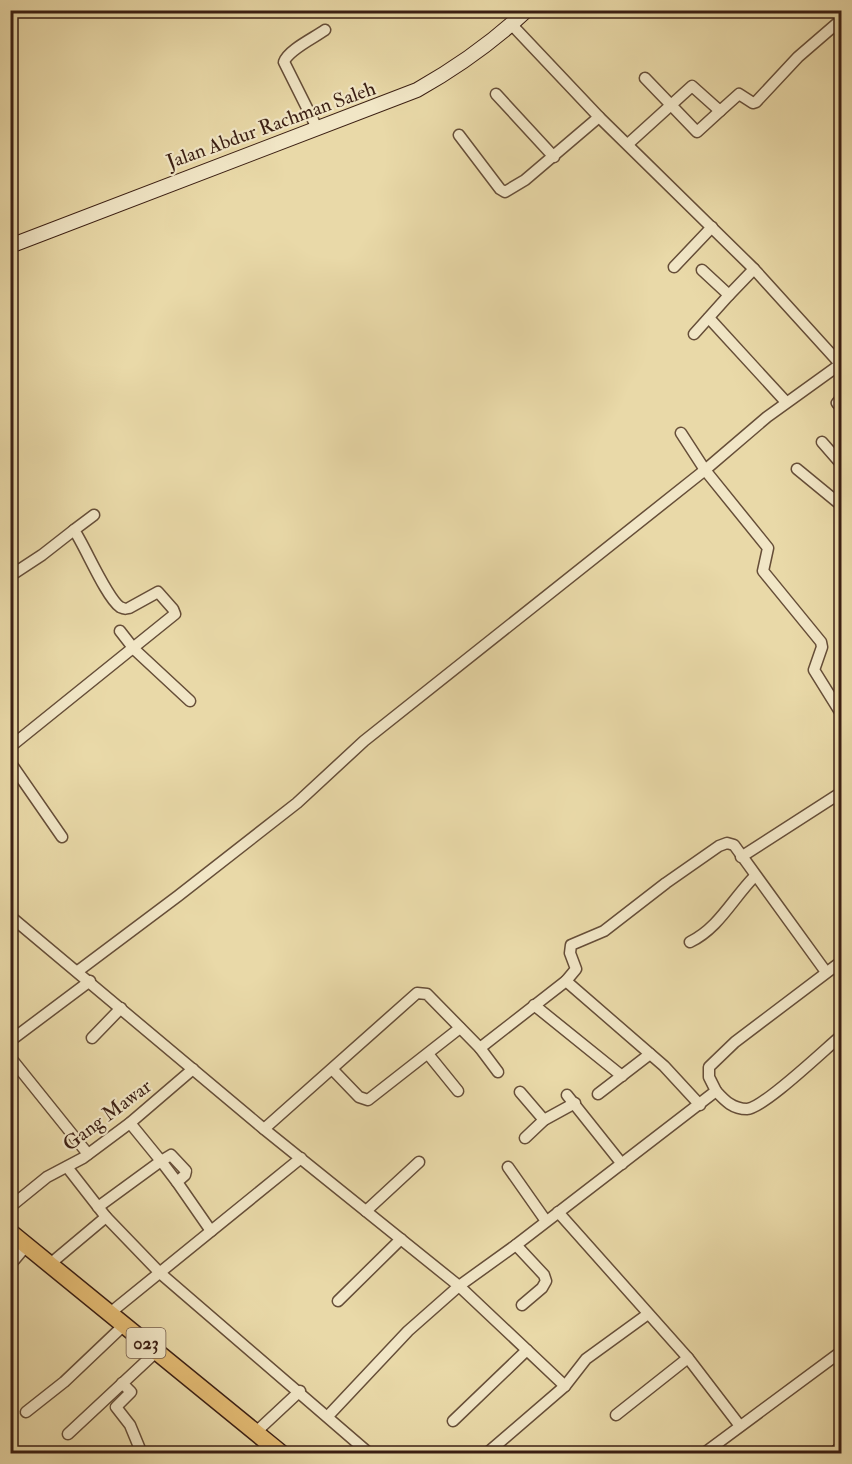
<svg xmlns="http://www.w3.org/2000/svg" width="852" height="1464" font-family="'IM FELL Double Pica',serif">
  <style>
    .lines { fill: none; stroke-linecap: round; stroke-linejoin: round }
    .street-casing { stroke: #664e38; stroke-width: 13 }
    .secondary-casing { stroke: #3b1f13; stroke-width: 16 }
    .primary-casing { stroke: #3b1f13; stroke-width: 19 }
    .street { stroke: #f1e6c6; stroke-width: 10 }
    .secondary { stroke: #f1e6c6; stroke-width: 14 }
    .primary { stroke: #e4bc74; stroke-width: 16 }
    .labels { text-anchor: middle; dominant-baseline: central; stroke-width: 4.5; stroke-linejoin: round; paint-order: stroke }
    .shield { fill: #f1e6c6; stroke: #725b49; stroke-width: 1.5 }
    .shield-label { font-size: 18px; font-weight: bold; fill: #3b1f13 }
    .street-label { font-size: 20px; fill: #3b1f13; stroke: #f1e6c6 }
  </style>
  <rect width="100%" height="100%" fill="#e9d9a8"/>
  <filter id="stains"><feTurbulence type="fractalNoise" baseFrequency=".00333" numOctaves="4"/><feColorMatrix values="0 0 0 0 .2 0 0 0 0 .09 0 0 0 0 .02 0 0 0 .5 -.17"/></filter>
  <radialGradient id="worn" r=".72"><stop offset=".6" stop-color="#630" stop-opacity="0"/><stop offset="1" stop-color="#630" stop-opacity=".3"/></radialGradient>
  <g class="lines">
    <defs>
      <g id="street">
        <polyline points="512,25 599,117 754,269 842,366"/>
        <polyline points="645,78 697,132 720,111"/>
        <polyline points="496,94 554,157"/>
        <path d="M 317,128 L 284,62 C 288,50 314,38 325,30"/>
        <polyline points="459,135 500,189 505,192 525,180 599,117"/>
        <polyline points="628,144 692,86 720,111 739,94 753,103 756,102 798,57 842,19"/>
        <polyline points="674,267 712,227"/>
        <polyline points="729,295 754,269"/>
        <polyline points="709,318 786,402"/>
        <polyline points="694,334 729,295 702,270"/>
        <polyline points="842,397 837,403 842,409"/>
        <polyline points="681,433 705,470 768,548 763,571 821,642 822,647 814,670 842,715"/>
        <polyline points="822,442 842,465"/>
        <polyline points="797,469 842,506"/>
        <polyline points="10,576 42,555 74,530"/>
        <polyline points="120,631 134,649 190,701"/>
        <path d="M 10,747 L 175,614 L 173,609 L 158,592 L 129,608 C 125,609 125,609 120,607 C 106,597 85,546 74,530 L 94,515"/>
        <polyline points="10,762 62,837"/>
        <polyline points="741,857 842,792"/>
        <polyline points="10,916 264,1129 459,1286 565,1386"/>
        <path d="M 690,942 C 719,928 733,898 755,876"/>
        <polyline points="78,971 178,896 297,803 364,741 705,470 767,417 842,363"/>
        <polyline points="566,981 576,969 570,953 571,945 604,931 666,883 719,846 727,843 734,845 826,972"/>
        <polyline points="534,1005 622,1076"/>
        <polyline points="92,1038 121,1008"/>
        <polyline points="10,1041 90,981"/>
        <polyline points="480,1048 498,1072"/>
        <polyline points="428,1054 458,1091"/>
        <polyline points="10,1057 88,1154"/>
        <polyline points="333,1070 359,1097 368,1100 460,1028"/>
        <path d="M 716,1091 C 725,1101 733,1109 747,1109 C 764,1108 825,1049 842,1035"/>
        <polyline points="520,1092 544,1120"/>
        <polyline points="598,1094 650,1054"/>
        <polyline points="567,1095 622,1164"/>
        <polyline points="130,1123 161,1161 171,1155 186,1171 185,1175 177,1182 211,1231"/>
        <polyline points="264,1129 417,993 427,994 480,1048 566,981 664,1066 700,1105"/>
        <polyline points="525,1138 544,1120 575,1103"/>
        <polyline points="67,1167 106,1217 160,1273 370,1454"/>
        <polyline points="508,1167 546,1221"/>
        <polyline points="10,1207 47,1177 83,1158 130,1123 193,1069"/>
        <polyline points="98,1207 161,1161 177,1182"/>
        <polyline points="366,1211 419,1162"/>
        <polyline points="558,1212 688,1358 740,1426"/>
        <polyline points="516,1245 544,1275 546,1281 542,1288 522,1305"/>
        <polyline points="50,1264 106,1217"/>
        <polyline points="10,1265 26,1246"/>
        <polyline points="338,1301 401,1239"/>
        <polyline points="110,1313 301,1158"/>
        <polyline points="122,1383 131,1392 116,1407 130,1425 142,1454"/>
        <polyline points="26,1412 64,1382 124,1325"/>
        <polyline points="616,1415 688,1358"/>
        <polyline points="328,1416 408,1331 459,1286 516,1245 716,1091 709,1077 709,1067 735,1042 842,961"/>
        <polyline points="453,1421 527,1350"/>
        <polyline points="256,1432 300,1391"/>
        <polyline points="68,1434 156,1352"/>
        <polyline points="486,1454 565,1386 586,1359 648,1314"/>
        <polyline points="703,1454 842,1351"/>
        <polyline points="833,1454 842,1445"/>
      </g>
      <path id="secondary" d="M 10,246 L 417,90 C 456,68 494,41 527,10"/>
      <polyline id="primary" points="10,1232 282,1454"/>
    </defs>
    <use href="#street" class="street-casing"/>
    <use href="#secondary" class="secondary-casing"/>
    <use href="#primary" class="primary-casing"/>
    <use href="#street" class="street"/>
    <use href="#secondary" class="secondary"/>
    <use href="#primary" class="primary"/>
  </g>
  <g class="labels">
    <rect class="shield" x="126.5" y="1328" width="39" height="30" rx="4.5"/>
    <g class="shield-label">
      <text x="146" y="1343">023</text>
    </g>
    <g class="street-label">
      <text transform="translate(271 125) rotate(-20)">Jalan Abdur Rachman Saleh</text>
      <text transform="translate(107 1115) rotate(-37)">Gang Mawar</text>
    </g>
  </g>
  <rect width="852" height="1464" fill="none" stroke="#e9d9a8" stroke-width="36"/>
  <rect x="12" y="12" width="828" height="1440" fill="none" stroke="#3b1f13" stroke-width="3"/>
  <rect x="18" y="18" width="816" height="1428" fill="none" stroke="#3b1f13" stroke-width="1.5"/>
  <rect width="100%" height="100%" filter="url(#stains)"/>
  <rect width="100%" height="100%" fill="url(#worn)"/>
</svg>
